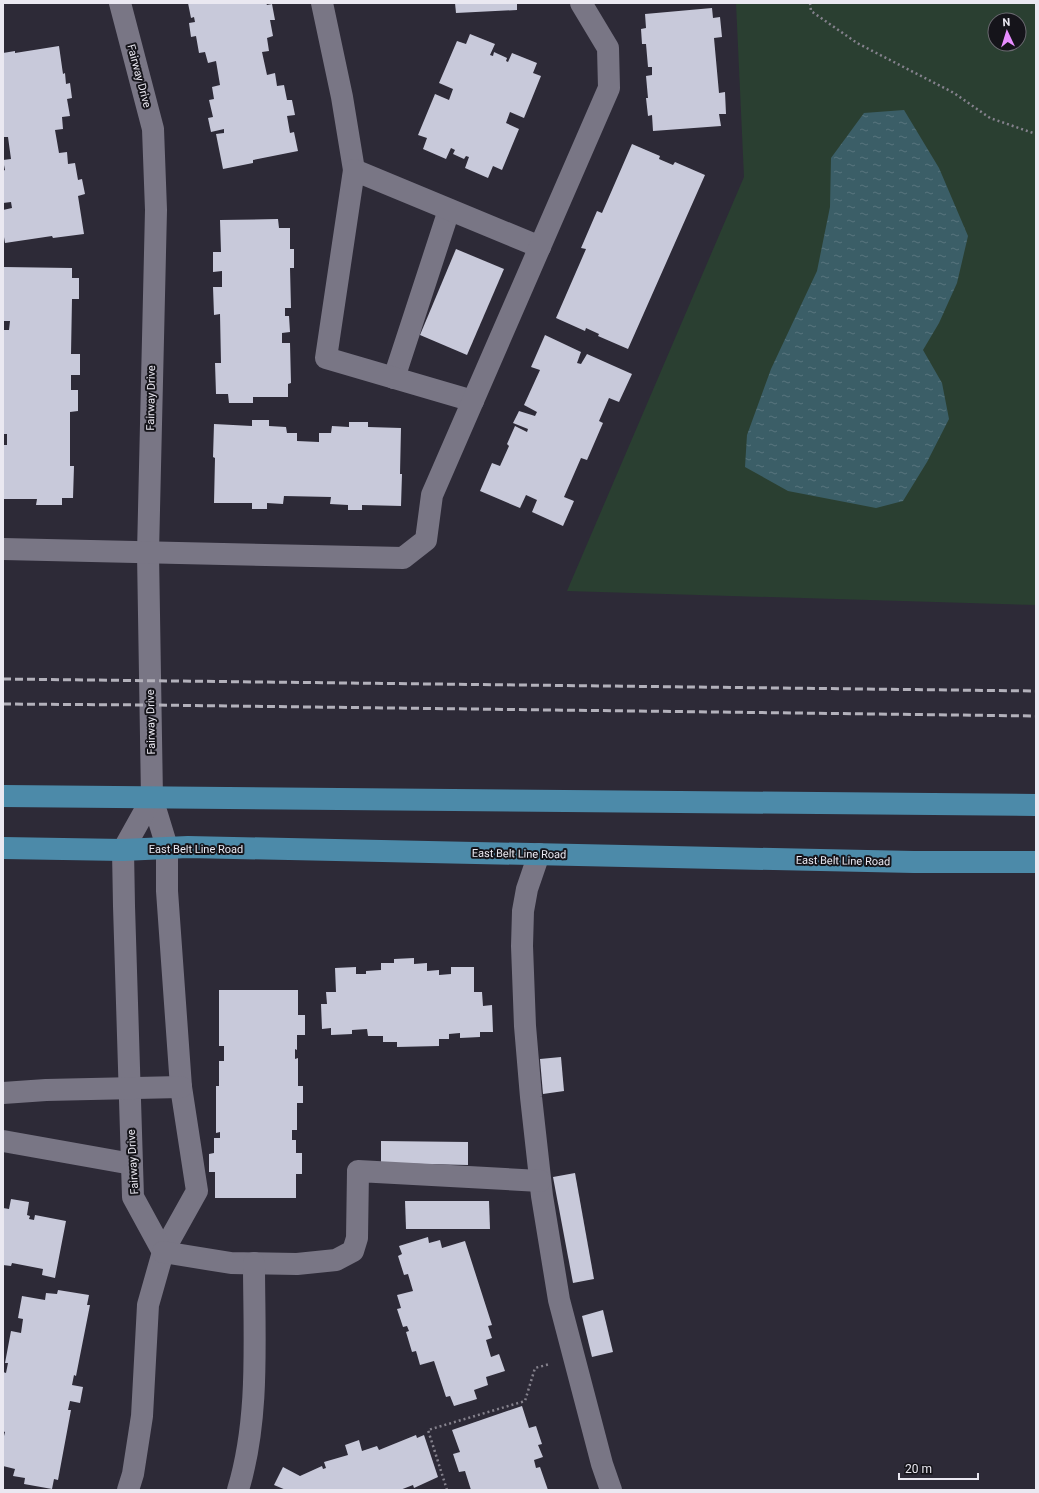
<svg xmlns="http://www.w3.org/2000/svg" width="1039" height="1493" font-family="Roboto,sans-serif">
  <style>
    .green { fill: #2a3f31; fill-rule: evenodd }
    .water { fill: url(#water-ripples) }
    .building { fill: #c8c9da }
    .lines { fill: none; stroke-linecap: round; stroke-linejoin: round }
    .path { stroke: #85828d; stroke-width: 2.5; stroke-dasharray: 2 3; stroke-linecap: butt }
    .minor { stroke: #797685; stroke-width: 22 }
    .major { stroke: #4c8aa9; stroke-width: 22 }
    .rail { stroke: #b3b1bb; stroke-width: 3; stroke-dasharray: 8 4; stroke-linecap: butt }
    .labels { text-anchor: middle; dominant-baseline: central; stroke-width: 4; stroke-linejoin: round; paint-order: stroke }
    .street-label { font-size: 11px; fill: #eae8f1; stroke: #15141a }
  </style>
  <defs>
    <pattern id="water-ripples" width="26" height="14" patternUnits="userSpaceOnUse"><rect width="26" height="14" fill="#3b5e67"/><path d="M2 4q2-2 4 0t4 0M15 11q2-2 4 0t4 0" fill="none" stroke="#58757d"/></pattern>
  </defs>
  <rect width="100%" height="100%" fill="#2d2a37"/>
  <path class="green" d="M 736,3 L 1036,3 L 1036,605 L 567,591 L 744,177 ZM 995,20 L 1019,20 L 1019,44 L 995,44 Z"/>
  <polygon class="water" points="904,110 939,168 968,236 957,283 939,323 923,350 942,383 949,419 927,462 903,501 876,508 788,491 745,467 747,435 771,369 817,271 830,207 831,158 864,113"/>
  <g class="building">
    <polygon points="188,3 266,3 267,5 272,4 275,20 270,20 273,36 267,38 269,51 262,52 267,75 275,73 277,86 284,85 287,100 292,100 295,115 287,116 290,133 294,132 298,151 253,160 253,163 223,169 216,134 224,133 224,129 211,132 208,118 213,117 209,100 214,99 212,87 220,85 216,61 208,63 205,52 199,53 196,36 191,37 189,23 195,22 194,17 191,18"/>
    <polygon points="455,3 517,3 517,10 456,13"/>
    <polygon points="712,8 713,18 720,17 722,37 714,38 719,93 725,92 726,114 719,114 721,126 653,131 652,115 648,116 646,98 648,98 646,76 652,75 652,67 648,67 646,44 642,44 641,29 646,28 645,14"/>
    <polygon points="470,34 495,44 490,55 493,56 494,52 507,58 506,61 508,62 512,53 537,63 533,73 541,76 524,118 510,112 506,123 519,129 502,170 493,166 488,178 465,168 469,157 466,156 464,159 453,154 455,150 451,148 446,159 423,149 427,138 418,135 435,94 449,100 453,89 439,83 457,41 466,44"/>
    <polygon points="59,46 63,74 65,73 66,84 70,83 72,98 67,99 70,116 62,117 63,129 55,130 59,153 67,152 68,164 75,163 78,180 82,179 85,194 78,196 84,234 53,238 52,236 5,243 3,231 3,210 12,208 11,202 3,203 3,171 5,170 3,160 11,159 8,137 3,137 3,53 15,51 15,53"/>
    <polygon points="632,144 660,156 659,159 673,165 675,162 705,175 628,349 598,336 599,334 586,328 585,331 556,318 586,249 581,248 597,211 602,213"/>
    <polygon points="278,219 279,228 290,228 290,249 294,249 294,268 290,268 291,308 285,308 285,316 289,316 290,332 282,333 282,343 290,343 291,383 288,384 288,397 253,397 253,403 229,403 228,394 216,394 215,363 221,363 220,314 214,315 213,287 222,287 222,271 213,272 213,252 221,252 220,220"/>
    <polygon points="456,249 504,269 467,355 420,335"/>
    <polygon points="4,267 72,268 72,278 79,278 79,299 72,299 71,354 80,354 80,375 71,375 71,390 78,390 78,411 70,412 70,466 74,466 73,498 62,498 62,505 36,505 37,499 3,499 3,445 7,445 7,434 3,434 3,330 9,330 10,321 3,321"/>
    <polygon points="545,335 581,352 577,363 581,364 587,354 632,374 619,402 609,398 599,421 603,423 587,460 581,458 564,497 574,501 563,526 532,512 537,500 526,495 520,508 480,491 492,463 500,466 509,446 507,444 515,426 527,432 528,429 513,423 519,411 535,416 537,412 524,405 540,370 531,367"/>
    <polygon points="252,420 269,420 269,426 286,427 287,433 297,433 297,441 319,442 319,433 331,433 332,426 349,427 349,422 368,422 368,427 401,428 400,474 402,474 401,506 362,505 362,510 348,510 348,505 330,504 331,497 284,496 283,504 267,503 267,509 252,509 252,503 214,503 215,458 213,457 214,424 252,426"/>
    <polygon points="414,958 414,964 427,963 427,971 439,970 439,975 451,974 451,967 474,967 474,992 482,992 483,1006 492,1005 493,1032 480,1032 480,1037 460,1038 460,1033 449,1034 449,1039 439,1039 439,1046 397,1047 397,1042 383,1042 383,1036 368,1036 367,1029 352,1030 352,1034 331,1035 331,1028 322,1029 321,1004 327,1004 326,992 336,992 335,968 356,967 356,974 366,974 366,971 381,970 381,963 394,963 394,959"/>
    <polygon points="219,990 298,990 298,1015 305,1015 305,1035 297,1035 297,1050 295,1049 295,1059 298,1058 298,1086 303,1086 303,1103 297,1103 297,1130 292,1130 292,1140 296,1140 296,1153 302,1153 302,1174 296,1174 296,1198 215,1198 215,1172 209,1172 209,1154 214,1153 214,1138 220,1138 220,1132 216,1133 216,1086 219,1086 219,1061 224,1061 224,1046 219,1046"/>
    <polygon points="561,1057 564,1091 543,1094 540,1059"/>
    <polygon points="381,1141 468,1142 468,1165 381,1163"/>
    <polygon points="575,1173 594,1279 573,1283 553,1177"/>
    <polygon points="11,1199 29,1202 27,1215 30,1216 29,1219 34,1220 35,1215 66,1221 55,1278 42,1275 43,1269 12,1263 11,1266 3,1265 3,1208 9,1209"/>
    <polygon points="405,1201 489,1201 490,1229 406,1229"/>
    <polygon points="428,1237 429,1243 440,1240 442,1248 465,1241 492,1325 488,1326 492,1338 486,1340 491,1357 499,1354 505,1371 486,1377 488,1385 474,1390 477,1399 454,1406 450,1396 446,1397 434,1361 420,1365 416,1351 412,1352 406,1332 409,1331 407,1326 403,1327 397,1309 401,1308 397,1295 413,1291 408,1274 404,1275 398,1256 402,1254 399,1246"/>
    <polygon points="58,1290 89,1295 87,1305 90,1305 76,1376 74,1375 72,1385 83,1387 80,1403 70,1401 68,1410 71,1410 58,1480 54,1479 52,1489 24,1484 25,1478 13,1476 15,1469 3,1466 3,1440 5,1432 3,1431 4,1388 3,1388 3,1372 6,1373 8,1363 5,1363 11,1331 21,1333 23,1319 18,1318 22,1296 45,1300 46,1293 57,1294"/>
    <polygon points="603,1310 613,1352 592,1357 582,1316"/>
    <polygon points="522,1406 529,1428 536,1426 542,1444 538,1445 543,1457 534,1460 536,1468 540,1467 548,1490 471,1490 465,1471 459,1472 453,1454 460,1452 452,1430"/>
    <polygon points="416,1435 417,1438 424,1435 438,1477 414,1488 413,1485 400,1490 286,1490 274,1485 283,1467 300,1476 322,1466 323,1469 326,1468 324,1462 348,1455 345,1445 359,1440 362,1451 377,1446 379,1450"/>
  </g>
  <g class="lines">
    <g class="path">
      <polyline points="810,3 811,11 857,43 954,93 990,118 1036,134"/>
      <polyline points="447,1490 428,1430 525,1401 535,1368 550,1364"/>
    </g>
    <g class="minor">
      <polyline points="120,3 153,129 156,210 148,553 152,798 167,847 167,891 181,1087 197,1191 163,1252 148,1305 142,1416 133,1474 128,1490"/>
      <polyline points="322,3 342,97 354,170"/>
      <polyline points="394,378 449,210"/>
      <polyline points="473,401 326,358 354,170 540,247"/>
      <polyline points="3,549 403,558 426,540 432,495 609,88 608,48 581,3"/>
      <polyline points="152,798 123,850 124,906 133,1197 163,1252"/>
      <polyline points="539,854 527,889 523,911 522,946 525,1026 531,1097 542,1196 559,1300 602,1464 611,1490"/>
      <polyline points="3,1093 46,1090 181,1087"/>
      <polyline points="3,1141 132,1164"/>
      <polyline points="163,1252 231,1263 297,1264 336,1260 353,1251 357,1238 358,1171 540,1181"/>
      <path d="M 238,1490 C 260,1418 254,1337 254,1263"/>
    </g>
    <g class="major">
      <polyline points="3,796 1036,805"/>
      <polyline points="3,848 123,850 188,847 914,862 1036,862"/>
    </g>
    <g class="rail">
      <polyline points="3,679 1036,691"/>
      <polyline points="3,704 150,705 1036,716"/>
    </g>
  </g>
  <g class="labels">
    <g class="street-label">
      <text transform="translate(139 76) rotate(75)">Fairway Drive</text>
      <text transform="translate(151 398) rotate(-89)">Fairway Drive</text>
      <text transform="translate(151 722) rotate(-91)">Fairway Drive</text>
      <text x="196" y="849">East Belt Line Road</text>
      <text transform="translate(519 854) rotate(1)">East Belt Line Road</text>
      <text transform="translate(843 861) rotate(1)">East Belt Line Road</text>
      <text transform="translate(133 1162) rotate(-93)">Fairway Drive</text>
    </g>
  </g>
  <rect width="1039" height="1493" fill="none" stroke="#eae8f1" stroke-width="8"/>
  <g transform="translate(1007 32) rotate(356)"><circle r="19" fill="#15141a" stroke="#6a6970"/>
  <path d="M0-3L7 15L0 10L-7 15Z" fill="#e88eff"/>
  <text y="-6" font-size="11" font-weight="bold" text-anchor="middle" fill="#eae8f1">N</text>
  </g>
  <path d="M899 1473v6h79v-6" fill="none" stroke="#eae8f1" stroke-width="2"/>
  <text x="905" y="1473" font-size="12" fill="#eae8f1" stroke="#15141a" stroke-width="3" paint-order="stroke">20 m</text>
</svg>
